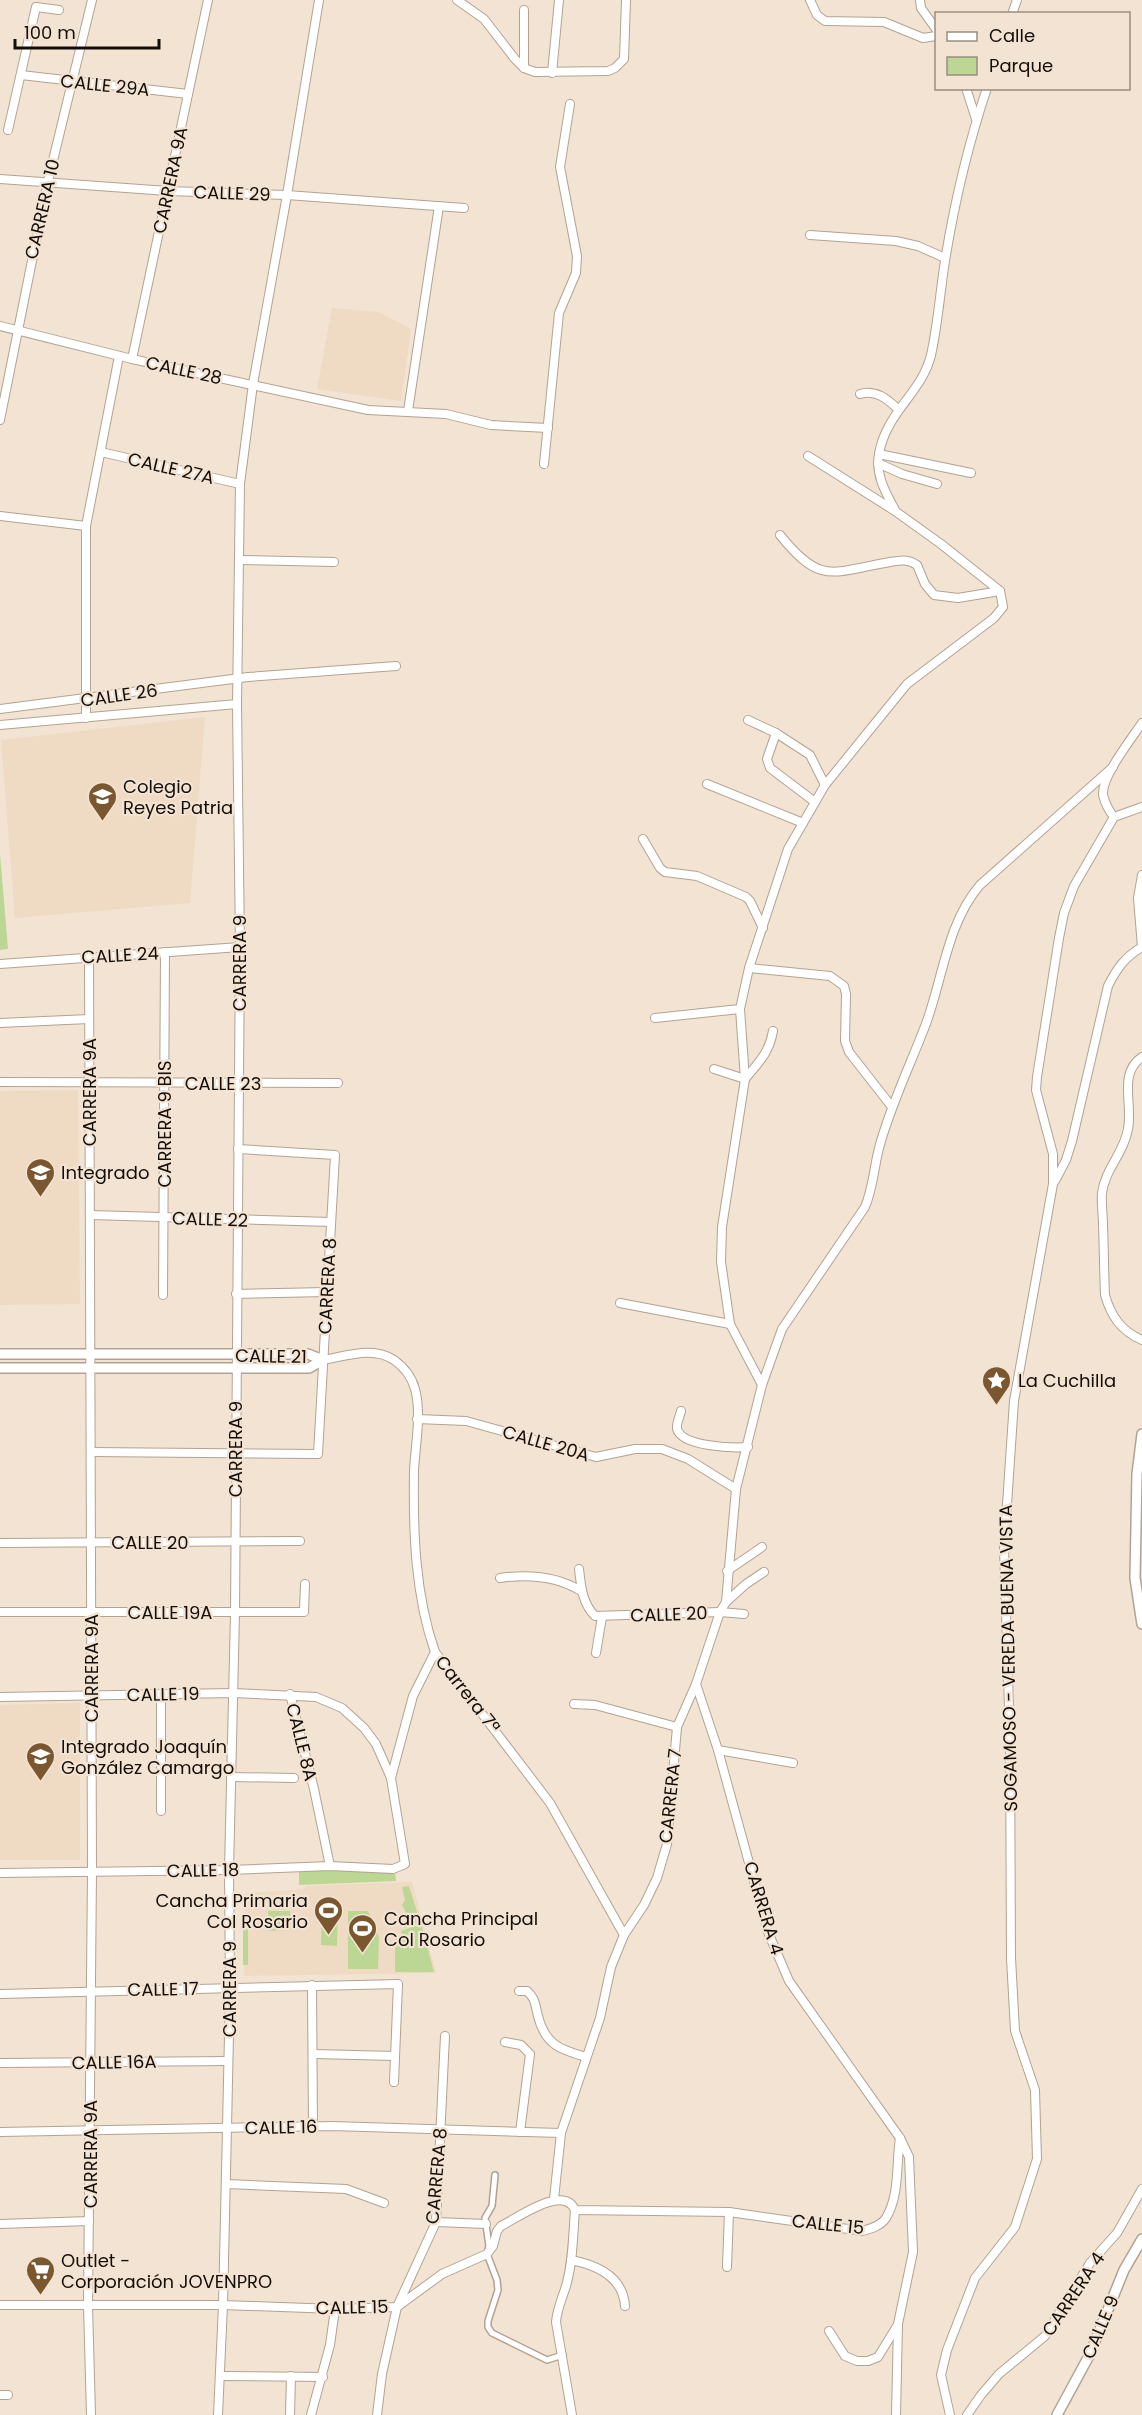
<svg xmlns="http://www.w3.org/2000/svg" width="1142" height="2415" font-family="Poppins,sans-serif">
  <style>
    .built { fill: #efdac3 }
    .green { fill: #bbd793 }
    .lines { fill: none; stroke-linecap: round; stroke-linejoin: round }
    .pedestrian-casing { stroke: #b1a393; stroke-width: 8 }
    .minor-casing { stroke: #b1a393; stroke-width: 10 }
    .tertiary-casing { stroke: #b1a393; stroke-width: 12 }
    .pedestrian { stroke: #fff; stroke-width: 5 }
    .minor { stroke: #fff; stroke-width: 8 }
    .tertiary { stroke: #fff; stroke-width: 9 }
    .labels { text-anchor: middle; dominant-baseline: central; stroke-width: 4.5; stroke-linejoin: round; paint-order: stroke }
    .street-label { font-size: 18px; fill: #130e08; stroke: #f3e3d3 }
    .poi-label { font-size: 18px; fill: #130e08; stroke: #f3e3d3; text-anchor: start }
  </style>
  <rect width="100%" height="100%" fill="#f3e3d3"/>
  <g class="built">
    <polygon points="332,308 379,312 411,329 401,401 317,389"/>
    <polygon points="205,717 190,903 15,918 1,740"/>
    <polygon points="78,1090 80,1304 0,1305 0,1091"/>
    <polygon points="80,1703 80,1860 0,1860 0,1705"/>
    <polygon points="412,1882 436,1973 244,1976 245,1893 305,1889 305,1886"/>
  </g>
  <g class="green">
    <polygon points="0,854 8,949 0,950"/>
    <polygon points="299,1870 395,1871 396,1881 299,1885"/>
    <polygon points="409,1886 420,1922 413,1925 402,1905 405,1900 402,1887"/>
    <polygon points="338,1908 337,1946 321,1945 322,1909"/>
    <polygon points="268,1911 290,1911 291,1930 268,1931"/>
    <polygon points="348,1911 368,1911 379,1937 378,1969 348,1969"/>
    <polygon points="248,1921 248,1965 243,1965 243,1922"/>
    <polygon points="421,1924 434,1972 395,1972 395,1939 402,1935 401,1931"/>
  </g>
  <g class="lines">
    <defs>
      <polyline id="pedestrian" points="495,2175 492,2206 485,2218 489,2246 487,2254 497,2280 498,2290 488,2321 488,2327 492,2333 547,2360 563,2355"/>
      <g id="minor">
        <polyline points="457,0 484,19 515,59 524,68 535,72 608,71 615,68 624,59 626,0"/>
        <polyline points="810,0 817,15 825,21 884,22 923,38 936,36"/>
        <polyline points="920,0 921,8 936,29"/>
        <polyline points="1012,14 1017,0"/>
        <polyline points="524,68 524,10"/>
        <polyline points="552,73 559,0"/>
        <polyline points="21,75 188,94"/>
        <polyline points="966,88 976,119"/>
        <polyline points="8,130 36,7 59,10"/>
        <polyline points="0,179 168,191 287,195 464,208"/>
        <polyline points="810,235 896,241 918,246 945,258"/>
        <polyline points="0,326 132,359 368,410 446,414 491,425 548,428"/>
        <polyline points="132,359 208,0"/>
        <path d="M 860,394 C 876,389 887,399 898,409"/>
        <polyline points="408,411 439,206"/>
        <polyline points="0,420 48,181 92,0"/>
        <polyline points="101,452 240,484"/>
        <polyline points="879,454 971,473"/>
        <polyline points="878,463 902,474 937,484"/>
        <polyline points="544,464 559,313 576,273 577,256 560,167 570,104"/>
        <path d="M 895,510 C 886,493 875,475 879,454 C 886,412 922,393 931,355 C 938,324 940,292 945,261 C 954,205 969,142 987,88"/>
        <polyline points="0,516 86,526"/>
        <path d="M 780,535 C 821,586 832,572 890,562 C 901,560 908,559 917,565 L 925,584 L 934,595 L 958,598 L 1000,591"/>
        <polyline points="240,560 334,562"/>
        <polyline points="0,709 248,677 396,666"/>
        <polyline points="86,718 86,526 119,356"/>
        <polyline points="748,720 776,733 810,755 825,785"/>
        <polyline points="0,725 237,704"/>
        <polyline points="776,733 767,759 770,768 815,802"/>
        <polyline points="707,784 803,823"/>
        <path d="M 1114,817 C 1109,811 1105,803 1103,795 C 1101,777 1132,738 1142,723"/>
        <polyline points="643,839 660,868 665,872 697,876 746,897 750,901 763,928"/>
        <polyline points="1142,875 1138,898 1142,947"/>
        <polyline points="89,957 92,1871 88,2305 91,2415"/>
        <polyline points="0,964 240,947"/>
        <polyline points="749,968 830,976 844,986 846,994 845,1041 849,1052 892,1107"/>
        <polyline points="655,1018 740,1009"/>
        <polyline points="0,1023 89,1019"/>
        <path d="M 1142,1057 C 1118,1073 1133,1104 1128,1129 C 1124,1153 1105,1169 1102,1193 C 1101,1203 1103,1215 1103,1225 C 1104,1249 1104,1272 1105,1295 C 1111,1316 1121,1331 1142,1340"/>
        <path d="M 714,1069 L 745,1079 C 759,1062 769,1053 773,1031"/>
        <polyline points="0,1082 338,1083"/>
        <path d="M 1055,1181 L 1066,1160 L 1072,1141 L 1108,986 C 1117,968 1125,957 1142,947"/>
        <polyline points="90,1215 331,1222"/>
        <polyline points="236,1294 327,1292"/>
        <polyline points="163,1295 165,952"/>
        <polyline points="620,1303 730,1324"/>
        <path d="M 323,1360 C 347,1356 373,1346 394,1360 C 404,1367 412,1378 415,1389 C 422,1415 415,1446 414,1471 C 413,1532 415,1595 435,1652 L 550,1803 L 624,1935"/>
        <polyline points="762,1385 730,1324 721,1262 722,1227 745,1079 740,1009 749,968 788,849 825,785 907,684 994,618 1003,607 1000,591 941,544 895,511 808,456"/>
        <path d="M 681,1411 C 680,1416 676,1424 677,1429 C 682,1447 734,1448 748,1447"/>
        <polyline points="417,1419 466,1421 596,1457 635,1449 662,1449 688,1459 736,1489"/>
        <polyline points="91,1452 318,1454 335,1155 238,1149"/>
        <polyline points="0,1543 300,1541"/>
        <path d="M 579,1569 C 581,1586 582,1603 595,1616 L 720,1612 L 744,1614"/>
        <polyline points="727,1571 762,1547"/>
        <path d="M 500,1578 C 528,1574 557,1576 581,1591"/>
        <polyline points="726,1602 746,1584 764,1572"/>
        <polyline points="0,1612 304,1612 305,1584"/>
        <polyline points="596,1653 602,1617"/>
        <polyline points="696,1684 718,1750 768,1932 789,1981 900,2138 909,2157 913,2252 898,2324 896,2415"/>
        <polyline points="290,1694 314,1789 330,1866"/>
        <polyline points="0,1697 233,1693 316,1697 342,1708 364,1728 376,1744 391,1778 405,1864 393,1869 330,1866 229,1870 0,1873"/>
        <polyline points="574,1704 595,1705 677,1727"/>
        <polyline points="718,1750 793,1763"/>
        <polyline points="231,1777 294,1778"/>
        <polyline points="391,1778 413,1696 435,1652"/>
        <polyline points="161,1811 161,1694"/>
        <polyline points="312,1985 313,2127"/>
        <path d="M 519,1991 L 527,1991 C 536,1999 535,2005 538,2016 C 545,2045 561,2050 586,2057"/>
        <polyline points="0,1994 398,1984 394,2082"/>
        <polyline points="505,2042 521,2045 530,2054 520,2132"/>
        <polyline points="314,2054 395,2056"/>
        <polyline points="0,2063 228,2061"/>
        <polyline points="0,2132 332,2126 561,2133"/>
        <polyline points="226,2184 346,2189 384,2203"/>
        <path d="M 554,2199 L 561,2133 L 600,2018 L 611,1967 L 624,1935 L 644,1905 L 657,1878 L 667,1844 L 677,1727 L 696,1684 L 720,1612 L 726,1602 L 736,1489 L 762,1385 L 782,1329 L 865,1207 C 874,1186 874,1163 881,1141 C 893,1100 912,1061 927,1021 C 943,976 948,922 980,885 L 1113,767"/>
        <polyline points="436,2222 486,2224"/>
        <polyline points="0,2224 89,2221"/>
        <path d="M 571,2260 C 597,2265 623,2277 625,2306"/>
        <polyline points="727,2267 729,2212"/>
        <path d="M 0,2305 L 223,2305 L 335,2309 L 397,2307 L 442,2274 L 487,2254 L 493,2246 L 497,2231 L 501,2226 C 519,2217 564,2184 575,2210 L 729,2212 L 862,2231 C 870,2229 881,2226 886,2218 C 900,2195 896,2163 900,2138"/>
        <polyline points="829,2331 845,2356 857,2361 868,2361 878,2357 897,2326"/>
        <polyline points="220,2376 323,2377"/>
        <polyline points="0,2395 8,2395"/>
        <polyline points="218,2415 223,2305 227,2128 230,1988 229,1870 235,1613 240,947 237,704 240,484 253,384 287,195 319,0"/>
        <polyline points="290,2415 291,2376"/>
        <polyline points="311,2415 330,2345 335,2309"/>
        <polyline points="377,2415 382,2374 397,2307 436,2222 445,2036"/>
        <path d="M 572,2415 L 556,2322 C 557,2309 562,2299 566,2286 C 573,2262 573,2235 575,2210"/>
        <polyline points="950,2415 941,2375 947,2350 975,2278 1015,2227 1037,2159 1035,2090 1015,2031 1011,1958 1010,1740 1004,1549 1014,1401 1053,1184 1053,1154 1036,1090 1037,1077 1059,938 1064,913 1074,886 1114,817 1142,807"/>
        <polyline points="967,2415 981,2395 999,2374 1045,2336 1090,2263 1117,2233 1142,2189"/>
      </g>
      <g id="tertiary">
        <polyline points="0,1354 308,1354 323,1360"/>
        <polyline points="0,1368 309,1368 323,1360"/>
        <polyline points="1142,1434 1137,1474 1135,1578 1142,1624"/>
        <polyline points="1057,2415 1090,2354 1124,2270 1142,2239"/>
      </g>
    </defs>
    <use href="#pedestrian" class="pedestrian-casing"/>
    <use href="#minor" class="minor-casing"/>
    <use href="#tertiary" class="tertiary-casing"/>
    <use href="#pedestrian" class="pedestrian"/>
    <use href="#minor" class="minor"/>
    <use href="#tertiary" class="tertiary"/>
  </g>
  <defs>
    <symbol id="school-pin" viewBox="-11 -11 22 30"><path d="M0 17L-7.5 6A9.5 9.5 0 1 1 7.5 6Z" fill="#7a572f" stroke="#f3e3d3"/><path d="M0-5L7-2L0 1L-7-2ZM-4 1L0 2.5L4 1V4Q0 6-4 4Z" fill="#fff"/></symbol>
    <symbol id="sight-pin" viewBox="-11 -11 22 30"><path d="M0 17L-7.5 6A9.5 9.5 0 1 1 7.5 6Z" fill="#7a572f" stroke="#f3e3d3"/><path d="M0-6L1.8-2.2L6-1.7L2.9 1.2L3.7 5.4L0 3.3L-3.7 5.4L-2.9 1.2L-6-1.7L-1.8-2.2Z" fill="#fff"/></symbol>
    <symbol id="stadium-pin" viewBox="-11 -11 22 30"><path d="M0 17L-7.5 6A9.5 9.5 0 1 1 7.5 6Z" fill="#7a572f" stroke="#f3e3d3"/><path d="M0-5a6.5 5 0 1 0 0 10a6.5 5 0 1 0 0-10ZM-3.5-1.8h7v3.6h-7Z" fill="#fff"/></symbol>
    <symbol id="supermarket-pin" viewBox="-11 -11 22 30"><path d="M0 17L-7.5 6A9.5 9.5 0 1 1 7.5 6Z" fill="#7a572f" stroke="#f3e3d3"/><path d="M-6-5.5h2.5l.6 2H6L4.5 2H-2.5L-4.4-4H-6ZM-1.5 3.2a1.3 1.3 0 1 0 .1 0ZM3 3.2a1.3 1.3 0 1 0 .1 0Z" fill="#fff"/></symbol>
  </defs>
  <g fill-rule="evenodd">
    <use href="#school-pin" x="86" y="780" width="33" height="45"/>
    <use href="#school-pin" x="24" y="1156" width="33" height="45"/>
    <use href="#sight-pin" x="980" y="1364" width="33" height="45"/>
    <use href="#school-pin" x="24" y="1740" width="33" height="45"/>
    <use href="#stadium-pin" x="312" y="1894" width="33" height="45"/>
    <use href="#stadium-pin" x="346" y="1912" width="33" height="45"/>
    <use href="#supermarket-pin" x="24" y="2254" width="33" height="45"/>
  </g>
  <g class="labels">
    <g class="street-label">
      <text transform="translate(105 85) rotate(6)">CALLE 29A</text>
      <text transform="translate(170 180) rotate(-78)">CARRERA 9A</text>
      <text transform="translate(232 193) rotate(2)">CALLE 29</text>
      <text transform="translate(42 209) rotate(-77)">CARRERA 10</text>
      <text transform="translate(184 370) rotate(12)">CALLE 28</text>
      <text transform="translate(171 468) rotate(13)">CALLE 27A</text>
      <text transform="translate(119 695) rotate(-8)">CALLE 26</text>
      <text transform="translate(120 955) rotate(-3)">CALLE 24</text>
      <text transform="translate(239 963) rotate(-90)">CARRERA 9</text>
      <text x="223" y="1083">CALLE 23</text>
      <text transform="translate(89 1092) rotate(-90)">CARRERA 9A</text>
      <text transform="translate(164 1124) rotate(-90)">CARRERA 9 BIS</text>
      <text transform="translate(210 1219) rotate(2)">CALLE 22</text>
      <text transform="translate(327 1286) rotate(-87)">CARRERA 8</text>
      <text transform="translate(271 1356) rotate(1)">CALLE 21</text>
      <text transform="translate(546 1443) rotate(16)">CALLE 20A</text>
      <text transform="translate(235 1449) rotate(-90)">CARRERA 9</text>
      <text x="150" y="1542">CALLE 20</text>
      <text x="170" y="1612">CALLE 19A</text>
      <text transform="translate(669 1614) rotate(-2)">CALLE 20</text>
      <text transform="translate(1008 1658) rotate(-91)">SOGAMOSO - VEREDA BUENA VISTA</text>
      <text transform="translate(91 1668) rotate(-90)">CARRERA 9A</text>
      <text transform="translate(163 1694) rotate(-1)">CALLE 19</text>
      <text transform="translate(468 1694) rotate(52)">Carrera 7ª</text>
      <text transform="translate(302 1742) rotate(76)">CALLE 8A</text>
      <text transform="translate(670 1796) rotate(-84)">CARRERA 7</text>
      <text transform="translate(203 1870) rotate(-1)">CALLE 18</text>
      <text transform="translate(764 1908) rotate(73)">CARRERA 4</text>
      <text transform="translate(163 1989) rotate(-1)">CALLE 17</text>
      <text transform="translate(229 1989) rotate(-90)">CARRERA 9</text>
      <text transform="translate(114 2062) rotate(-1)">CALLE 16A</text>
      <text transform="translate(281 2127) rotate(-1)">CALLE 16</text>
      <text transform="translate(90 2154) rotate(-90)">CARRERA 9A</text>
      <text transform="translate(436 2176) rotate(-85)">CARRERA 8</text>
      <text transform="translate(828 2224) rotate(6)">CALLE 15</text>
      <text transform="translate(1073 2294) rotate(-56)">CARRERA 4</text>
      <text transform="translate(352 2307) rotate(-1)">CALLE 15</text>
      <text transform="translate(1100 2327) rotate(-67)">CALLE 9</text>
    </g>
    <g class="poi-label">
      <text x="123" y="786">Colegio<tspan x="123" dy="21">Reyes Patria</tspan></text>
      <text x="61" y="1172">Integrado</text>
      <text x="1018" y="1380">La Cuchilla</text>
      <text x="61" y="1746">Integrado Joaquín<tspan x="61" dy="21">González Camargo</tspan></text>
      <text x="308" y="1900" text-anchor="end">Cancha Primaria<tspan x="308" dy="21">Col Rosario</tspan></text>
      <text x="384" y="1918">Cancha Principal<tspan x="384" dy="21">Col Rosario</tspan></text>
      <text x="61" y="2260">Outlet -<tspan x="61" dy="21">Corporación JOVENPRO</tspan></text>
    </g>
  </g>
  <rect x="935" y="12" width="195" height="78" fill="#f3e3d3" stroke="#998e82" stroke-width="1.5"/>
  <rect x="947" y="32" width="30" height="9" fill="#ffffff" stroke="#998e82" stroke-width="1.5"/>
  <text x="989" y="42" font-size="18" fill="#130e08">Calle</text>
  <rect x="947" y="57" width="30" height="18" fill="#bbd793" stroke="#998e82" stroke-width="1.5"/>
  <text x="989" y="72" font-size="18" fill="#130e08">Parque</text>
  <path d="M15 39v9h144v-9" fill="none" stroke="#130e08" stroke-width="3"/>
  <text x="24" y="39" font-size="18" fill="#130e08" stroke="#f3e3d3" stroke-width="4.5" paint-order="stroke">100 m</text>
</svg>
